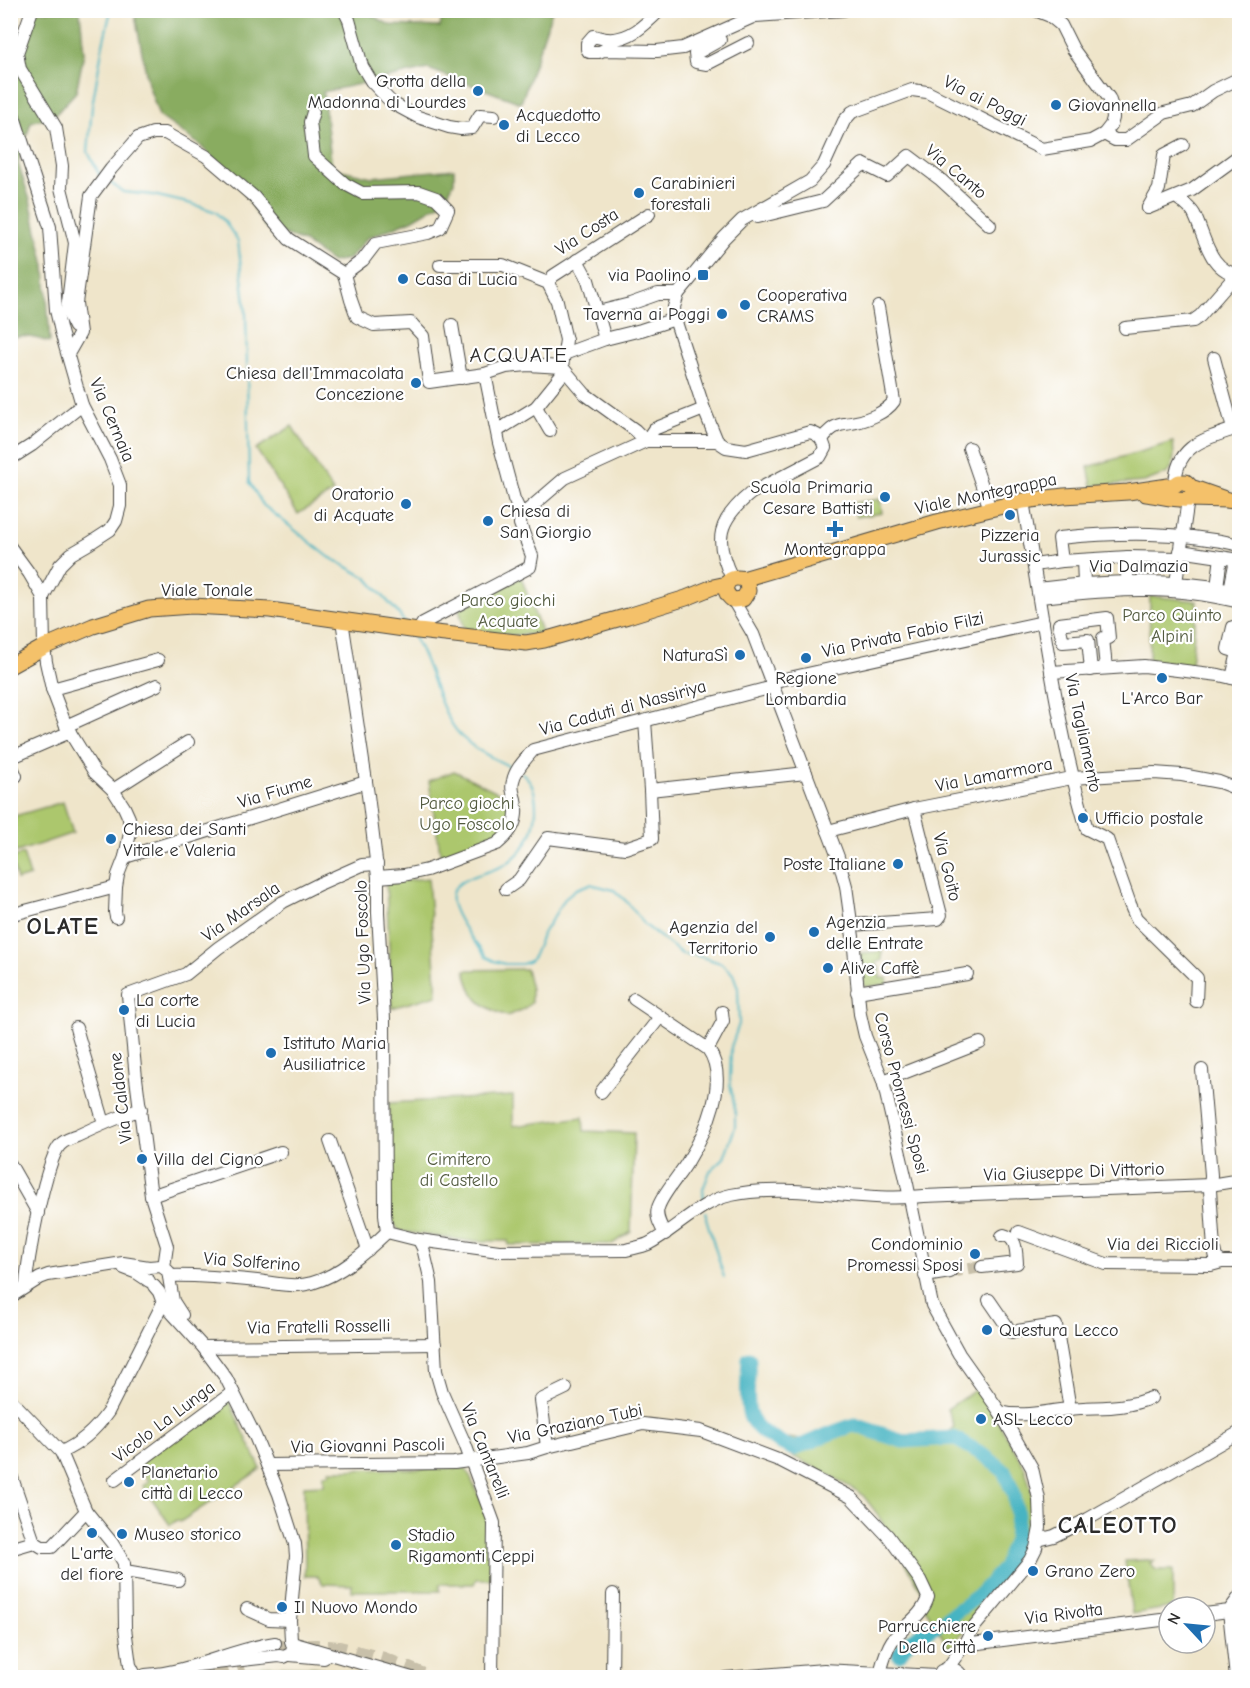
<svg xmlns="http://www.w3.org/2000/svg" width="1250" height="1688" font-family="'Comic Neue',sans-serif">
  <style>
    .green { fill: #acc76d; stroke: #6c794c; stroke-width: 1.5 }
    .forest { fill: #89ac60; stroke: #5a6c46; stroke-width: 1.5 }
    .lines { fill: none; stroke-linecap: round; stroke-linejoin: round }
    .stream { stroke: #47b4c2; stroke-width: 2 }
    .river { stroke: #47b4c2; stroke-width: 15 }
    .minor-tunnel { stroke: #c8c0aa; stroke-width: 12; stroke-dasharray: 12 6; stroke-linecap: butt }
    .highway-tunnel { stroke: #c8c0aa; stroke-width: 18; stroke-dasharray: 18 9; stroke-linecap: butt }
    .minor-casing { stroke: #484743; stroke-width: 14 }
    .major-casing { stroke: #484743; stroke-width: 17 }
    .minor { stroke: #fff; stroke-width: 12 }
    .major { stroke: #f4c16a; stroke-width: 15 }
    .poi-dot { fill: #1f6fb2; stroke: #fff; stroke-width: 2 }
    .labels { text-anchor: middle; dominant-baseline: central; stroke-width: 4.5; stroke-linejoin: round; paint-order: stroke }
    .poi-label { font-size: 18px; fill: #2b2b2b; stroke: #fff; text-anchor: start }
    .street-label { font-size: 18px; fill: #2b2b2b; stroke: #fff }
    .park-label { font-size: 18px; fill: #525a3f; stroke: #fff }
    .quarter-label { font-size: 21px; letter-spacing: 1.5px; fill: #2b2b2b; stroke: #fff }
    .district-label { font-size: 24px; font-weight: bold; letter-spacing: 1.5px; fill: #2b2b2b; stroke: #fff }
  </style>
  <rect width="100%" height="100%" fill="#fff"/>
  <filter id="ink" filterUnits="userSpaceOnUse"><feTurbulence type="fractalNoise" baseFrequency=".0167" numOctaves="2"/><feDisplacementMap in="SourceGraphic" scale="12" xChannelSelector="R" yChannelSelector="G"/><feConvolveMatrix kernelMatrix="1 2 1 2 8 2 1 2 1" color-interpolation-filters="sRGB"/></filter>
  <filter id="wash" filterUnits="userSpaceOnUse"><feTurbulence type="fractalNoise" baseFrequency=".008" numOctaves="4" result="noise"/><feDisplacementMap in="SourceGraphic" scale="24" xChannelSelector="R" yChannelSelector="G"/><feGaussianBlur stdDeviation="1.35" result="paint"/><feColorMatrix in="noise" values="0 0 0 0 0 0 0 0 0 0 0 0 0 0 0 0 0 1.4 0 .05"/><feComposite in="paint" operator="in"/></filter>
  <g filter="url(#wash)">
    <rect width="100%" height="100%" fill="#efe5ca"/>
    <g class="green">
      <polygon points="292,426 333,492 298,514 256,449"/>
      <polygon points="1173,442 1174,456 1172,467 1168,473 1144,482 1092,486 1088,467"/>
      <polygon points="880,499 882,513 856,517 854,503"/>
      <polygon points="521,577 542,634 512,635 464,628 459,609"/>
      <polygon points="1150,596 1197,601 1191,665 1149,660"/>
      <path d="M 454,771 L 506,796 C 524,837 469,849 441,858 L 429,781 Z"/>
      <polygon points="63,802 73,833 11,854 11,817"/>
      <polygon points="23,854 30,876 17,880 11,858"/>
      <polygon points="428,878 437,995 392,1008 386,883"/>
      <polygon points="882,951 882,961 877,962 877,967 879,967 880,978 887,978 888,984 864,987 860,953"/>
      <path d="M 526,969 L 531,989 L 531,1003 L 522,1010 L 507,1016 C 480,1006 471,999 465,970 Z"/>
      <polygon points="513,1096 513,1126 583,1117 584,1131 634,1133 631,1232 612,1244 509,1245 508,1241 468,1241 400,1231 390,1219 389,1103"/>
      <polygon points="978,1388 1024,1466 1031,1489 1034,1522 1032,1537 1025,1558 949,1648 924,1606 927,1601 889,1533 875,1511 862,1494 826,1473 790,1455 784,1448 789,1438 806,1441 847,1423 858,1423 862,1424 874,1433 903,1441 928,1440 948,1434 954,1426 947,1409"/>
      <polygon points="228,1399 261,1469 180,1522 177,1520 170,1525 143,1486 149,1481 137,1464"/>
      <polygon points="466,1468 487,1514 490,1579 476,1579 474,1584 440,1584 440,1591 352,1591 352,1585 323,1584 318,1576 305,1576 304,1486 324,1485 324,1474 330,1474 330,1470"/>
      <polygon points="1148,1560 1154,1561 1150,1563 1156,1570 1173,1570 1173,1607 1132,1614 1125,1561"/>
      <polygon points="268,1666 315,1667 369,1677 312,1678 310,1676 298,1678 196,1677 212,1673"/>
    </g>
    <g class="forest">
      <polygon points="134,10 362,10 390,25 440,27 443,11 552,11 521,103 428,69 323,92 332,168 372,177 454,169 454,182 444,201 412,220 367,238 349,259 332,262 304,242 265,227 241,188 200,145 159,116 148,84"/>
      <path d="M 37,11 L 80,11 L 84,53 L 76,92 L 55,115 L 31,122 L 18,163 L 30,200 L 45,266 L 50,342 C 38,339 22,333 11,339 L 10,27 L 16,37 Z"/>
    </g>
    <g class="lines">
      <g class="stream">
        <polyline points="100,176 88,152 92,106 103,44 111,10"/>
        <polyline points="108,181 123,192 153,195 192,204 216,212 225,222 238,241 246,312 249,482 263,505 329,557 367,578 398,613 405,623"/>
        <path d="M 413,636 C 431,664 436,703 456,730 C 470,749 494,758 514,769"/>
        <path d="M 522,773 C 534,782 536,795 536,810 C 535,832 525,851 506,864 C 493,873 456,876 452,894 C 448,912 476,943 486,957 L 494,961 L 505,964 L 522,964 L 530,961 L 534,955 L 542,935 L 566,897 L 576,889 L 590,884 L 614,890 L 627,902 L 645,925 L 682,954 L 695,955 L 721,963 L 733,974 L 738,988 L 739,1024 L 731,1047 L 730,1083 L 735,1109 L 735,1127 L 724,1158 L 710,1171 L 703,1189 L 704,1200"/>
        <polyline points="706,1212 706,1218 724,1277"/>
      </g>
      <path class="river" d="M 749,1359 C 748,1373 745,1410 752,1420 C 761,1435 779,1442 794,1449 L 826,1435 L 854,1425 L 903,1441 L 954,1438 L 984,1455 L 1004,1471 L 1014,1494 L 1017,1515 L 1015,1539 L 1004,1568 L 979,1595 L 949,1617 L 908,1642 L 899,1654"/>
    </g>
  </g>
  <g filter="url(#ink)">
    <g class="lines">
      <polyline class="minor-tunnel" points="950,1272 982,1267"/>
      <g class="highway-tunnel">
        <polyline points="247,1654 260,1650 315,1648 339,1650 384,1661 426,1678"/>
        <polyline points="184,1678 243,1663"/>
      </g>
      <defs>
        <g id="minor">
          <polyline points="32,10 17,53 20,69 56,128 62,166 61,188 75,243 67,311 75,327"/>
          <polyline points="344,10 349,20 362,66 371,81 392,103 418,117 449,127 461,129 472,128 480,115 494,116"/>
          <path d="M 660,10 C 645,25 629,41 607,39 C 602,39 598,37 593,36 L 587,43 L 587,49 L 589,52 L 599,52 L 604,50 L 657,51 L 683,48 L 755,16 L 844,10"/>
          <polyline points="720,40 695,54 696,62 707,64 748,43"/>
          <polyline points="10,104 50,227 56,310 61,332 82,405 110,459 120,485 120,506 116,521 110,530 90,543 71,554 60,565 43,597 44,647 46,662 52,689 66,726 95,773 113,790 124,807 129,818 130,833 125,857 118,875 116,887 115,912 116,917"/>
          <polyline points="313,112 310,122 314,156 345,184 362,193 419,192 436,198 448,210 440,228 428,233 376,243 363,260 344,274"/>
          <polyline points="1104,134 1115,140 1126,140 1164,113 1192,106 1213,91 1240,78"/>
          <path d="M 1176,197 C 1182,202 1190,207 1194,214 C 1205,236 1209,272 1240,275"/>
          <polyline points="1148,208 1192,190 1240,155"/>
          <polyline points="1148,208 1159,189 1164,155 1183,145"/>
          <polyline points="758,217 823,201 863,164 887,176 909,156 941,180 990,225"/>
          <polyline points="577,260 588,280 605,339"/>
          <polyline points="440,265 503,265 548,283 557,301 566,340 562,367"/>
          <polyline points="548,283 553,276 649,214"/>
          <polyline points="598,312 630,304 658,294 678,294"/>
          <polyline points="452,325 461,378"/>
          <polyline points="1125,328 1193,321 1200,316 1236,275"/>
          <polyline points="68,354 80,333 76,303 91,196 111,169 138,138 153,133 165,133 206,156 254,197 289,239 344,274 351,300 357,317 374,325 411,323 423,336 429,382 485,374 506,367 528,365 562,367"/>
          <polyline points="564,354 605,339 641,330 675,319"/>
          <polyline points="1214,358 1233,429"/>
          <polyline points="562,367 585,394 635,430 646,441"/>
          <polyline points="536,407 550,431"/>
          <polyline points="497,431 536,407 565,371"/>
          <path d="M 822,439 C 826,434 831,428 837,426 C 841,424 846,424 851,423 C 865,421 886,413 894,401 L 878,307"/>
          <polyline points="646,441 654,429 704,409"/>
          <polyline points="717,441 704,409 675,319 674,307 678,294 724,238 742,220 810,181 824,165 844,121 852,112 912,90 927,92 1042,149 1091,141 1104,134 1111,125 1113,118 1113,110 1109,98 1073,49 1061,25 1050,16 1035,10"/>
          <path d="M 717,441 L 726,447 L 746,450 L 810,432 C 820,435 822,439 825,448 L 820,457 L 751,493 C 718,520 713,540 732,578"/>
          <polyline points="969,448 990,509"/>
          <polyline points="10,459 32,445 82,405"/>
          <path d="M 1175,485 C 1176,443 1207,439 1240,427"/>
          <path d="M 1023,501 C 1042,611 1055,722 1087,829 L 1107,839 L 1130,904 L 1136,918 L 1197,978 L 1196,1001"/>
          <polyline points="521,514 529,509 565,478 646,441 717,441"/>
          <polyline points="10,547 29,573 43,597"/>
          <polyline points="1180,551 1240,560"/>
          <polyline points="1128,557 1179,558"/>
          <polyline points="1083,560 1084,583"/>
          <path d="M 1062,561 L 1059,538 C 1120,532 1180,531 1240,545"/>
          <polyline points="1034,565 1062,561 1128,557 1127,581"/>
          <polyline points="1217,587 1221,557"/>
          <path d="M 1038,589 C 1106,580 1172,578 1240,591"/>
          <polyline points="1175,590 1188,499"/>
          <polyline points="1230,590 1236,559"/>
          <path d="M 1040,597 C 1075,594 1111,589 1147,590 C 1178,590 1210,595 1240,602"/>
          <polyline points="733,600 753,634 838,857 846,886 853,937 860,1014 865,1036 883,1081 907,1184 932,1305 959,1354 1000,1412 1032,1468 1039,1499 1040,1528 1036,1548 1030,1560 971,1631 964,1645 947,1669"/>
          <polyline points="342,620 368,795 378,877 378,913 384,1019 385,1214 387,1232"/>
          <polyline points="418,631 423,623 530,567 532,556 520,524 521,514 514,499 499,443 485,374"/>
          <polyline points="1091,670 1088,640 1063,642 1059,624 1107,618 1109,638 1103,638 1106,668"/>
          <polyline points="1051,672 1144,666 1219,675 1240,680"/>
          <polyline points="1232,678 1238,652 1228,649 1233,627 1240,629"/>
          <polyline points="771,682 1043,622"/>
          <polyline points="52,689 158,660"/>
          <polyline points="645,721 650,790 806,773"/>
          <polyline points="66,726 157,685"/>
          <polyline points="10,758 70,732"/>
          <polyline points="10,763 16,776"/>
          <polyline points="113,790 188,742"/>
          <polyline points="828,831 914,809 1072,778 1154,773 1182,775 1219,782 1240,790"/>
          <polyline points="125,857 366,782"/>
          <path d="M 378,877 L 404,875 L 427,870 L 497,844 C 513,831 519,820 515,799 C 513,793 511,788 513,781 C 515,769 526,759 533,750 L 773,687"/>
          <polyline points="506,889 519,880 548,838 625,848 652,839 650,790"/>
          <polyline points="10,915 116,887"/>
          <polyline points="851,925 938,919 941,915 914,809"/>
          <polyline points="857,992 967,974"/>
          <path d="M 634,999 L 708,1049 C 730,1080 706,1132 688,1161 C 680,1175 662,1194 658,1208 C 655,1217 661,1226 665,1234"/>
          <polyline points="76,1028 104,1123"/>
          <polyline points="708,1049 723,1021 722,1012"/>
          <polyline points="1202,1070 1211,1175 1210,1190 1214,1249 1216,1258 1222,1262"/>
          <polyline points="883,1081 980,1043"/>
          <polyline points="601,1092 660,1017"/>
          <polyline points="330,1141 368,1250"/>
          <polyline points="10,1164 38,1213"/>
          <polyline points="151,1196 281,1152"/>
          <path d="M 387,1232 L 419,1240 L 499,1251 L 626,1250 C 633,1248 641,1247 648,1244 C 675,1230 701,1201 731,1195 C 795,1182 859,1203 924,1196 L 1210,1185 L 1240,1180"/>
          <polyline points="1019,1232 1106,1264 1211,1265 1222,1262 1240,1262"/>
          <polyline points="419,1240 423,1248 431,1282 436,1371 442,1392 465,1444 494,1523 492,1678"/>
          <polyline points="164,1267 167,1246 151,1196 136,1078 128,995 186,974 218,948 283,902 319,884 362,865 377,864"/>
          <path d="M 982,1267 L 1017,1263 C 1016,1251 1017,1238 1004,1235 L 1002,1236"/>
          <polyline points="124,1268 137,1273 149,1281"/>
          <path d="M 169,1276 C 198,1275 228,1278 257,1281 C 274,1283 294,1288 312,1283 C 340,1275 366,1252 387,1232"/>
          <polyline points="925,1276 950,1272"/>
          <path d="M 26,1286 C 26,1264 46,1157 61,1144 C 65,1140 72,1138 77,1136 C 98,1126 119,1117 141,1109"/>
          <polyline points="154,1286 159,1292 163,1303 203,1347 226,1378 255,1436 279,1494 295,1544 296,1556 290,1620 291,1641 293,1646 292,1653 284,1657 279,1656 198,1665"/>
          <polyline points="10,1297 40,1278 48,1275 123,1263 149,1267 161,1266 168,1271 173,1301 182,1315"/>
          <polyline points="989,1300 1011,1332 1056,1325 1070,1409"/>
          <polyline points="203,1347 435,1344"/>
          <polyline points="10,1399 61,1452 86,1511 112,1543 124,1563 125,1628 130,1665 135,1675"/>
          <path d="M 1000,1412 C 1025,1418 1044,1411 1069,1409 C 1101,1406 1120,1410 1151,1398"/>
          <polyline points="547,1447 541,1400 566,1388"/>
          <path d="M 61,1452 C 80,1444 96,1429 108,1412 L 163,1303"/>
          <path d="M 267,1465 L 454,1463 L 528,1453 L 547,1447 L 643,1424 L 701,1431 L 781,1461 L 851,1497 L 888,1536 L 920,1580 L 928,1597 C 923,1616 903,1626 892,1641 C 886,1650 883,1662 880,1673"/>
          <polyline points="10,1472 34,1542"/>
          <polyline points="115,1480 233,1392"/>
          <polyline points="1038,1540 1054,1536 1088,1519 1240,1432"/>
          <polyline points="10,1549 34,1542 42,1547 52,1547 86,1511"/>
          <polyline points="125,1571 178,1580"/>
          <polyline points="247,1609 269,1619 290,1620"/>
          <polyline points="1229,1611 1236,1678"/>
          <polyline points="1205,1614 1229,1611 1240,1596"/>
          <polyline points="292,1643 412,1678"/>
          <polyline points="964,1645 1169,1619"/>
          <polyline points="290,1655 324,1658"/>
          <path d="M 941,1671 C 950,1666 958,1669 963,1678"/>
          <path d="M 145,1675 C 191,1673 231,1649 275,1643"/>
          <polyline points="612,1678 613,1594"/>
          <polyline points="725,1678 824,1670 936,1676"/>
        </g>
        <g id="major">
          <path d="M 1146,494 C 1156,495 1180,501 1188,499 L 1228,500 L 1240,502"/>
          <path d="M 743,579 L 747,582 L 748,591 L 743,599 L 733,600 C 719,590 727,574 743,579 L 937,522 L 1023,501 L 1064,496 L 1128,492 L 1175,485 L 1179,482 L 1186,482 L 1191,487 L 1228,500"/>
          <polyline points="10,666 44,647 93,626 149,609 192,606 270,610 418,631 526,643 544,640 628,616 686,598 713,587 727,584"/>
        </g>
      </defs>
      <use href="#minor" class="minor-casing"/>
      <use href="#major" class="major-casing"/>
      <use href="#minor" class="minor"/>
      <use href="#major" class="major"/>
    </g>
  </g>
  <g class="poi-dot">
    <circle cx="478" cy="91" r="6"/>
    <circle cx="1056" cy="105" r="6"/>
    <circle cx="504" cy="125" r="6"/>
    <circle cx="639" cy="193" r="6"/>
    <rect x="697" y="269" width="12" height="12" rx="3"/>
    <circle cx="403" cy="279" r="6"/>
    <circle cx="745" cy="305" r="6"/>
    <circle cx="722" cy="314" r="6"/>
    <circle cx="416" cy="383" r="6"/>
    <circle cx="885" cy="497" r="6"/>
    <circle cx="406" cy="504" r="6"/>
    <circle cx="1010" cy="515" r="6"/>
    <circle cx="488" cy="521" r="6"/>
    <path d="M832 520h6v6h6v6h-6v6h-6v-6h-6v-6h6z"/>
    <circle cx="740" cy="655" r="6"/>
    <circle cx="806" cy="658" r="6"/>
    <circle cx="1162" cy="678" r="6"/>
    <circle cx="1083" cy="818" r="6"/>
    <circle cx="111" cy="839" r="6"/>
    <circle cx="898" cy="864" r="6"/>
    <circle cx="814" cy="932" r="6"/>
    <circle cx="770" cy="937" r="6"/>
    <circle cx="828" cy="968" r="6"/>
    <circle cx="124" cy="1010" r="6"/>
    <circle cx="271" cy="1053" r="6"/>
    <circle cx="142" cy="1159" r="6"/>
    <circle cx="975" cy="1254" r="6"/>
    <circle cx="987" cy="1330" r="6"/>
    <circle cx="981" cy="1419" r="6"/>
    <circle cx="129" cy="1482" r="6"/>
    <circle cx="92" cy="1533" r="6"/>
    <circle cx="122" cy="1534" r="6"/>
    <circle cx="396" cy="1545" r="6"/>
    <circle cx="1033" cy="1571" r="6"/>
    <circle cx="282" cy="1607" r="6"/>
    <circle cx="988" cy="1636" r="6"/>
  </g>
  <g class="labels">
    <g class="poi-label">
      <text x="466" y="81" text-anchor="end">Grotta della<tspan x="466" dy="21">Madonna di Lourdes</tspan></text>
      <text x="1068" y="105">Giovannella</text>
      <text x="516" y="115">Acquedotto<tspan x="516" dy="21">di Lecco</tspan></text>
      <text x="651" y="183">Carabinieri<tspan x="651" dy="21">forestali</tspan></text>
      <text x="691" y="275" text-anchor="end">via Paolino</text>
      <text x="415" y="279">Casa di Lucia</text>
      <text x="757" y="295">Cooperativa<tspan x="757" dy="21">CRAMS</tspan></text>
      <text x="710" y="314" text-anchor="end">Taverna ai Poggi</text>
      <text x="404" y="373" text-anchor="end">Chiesa dell'Immacolata<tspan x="404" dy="21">Concezione</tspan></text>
      <text x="873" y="487" text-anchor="end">Scuola Primaria<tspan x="873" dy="21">Cesare Battisti</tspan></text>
      <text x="394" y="494" text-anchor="end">Oratorio<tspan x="394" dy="21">di Acquate</tspan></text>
      <text x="500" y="511">Chiesa di<tspan x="500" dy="21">San Giorgio</tspan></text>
      <text x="1010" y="535" text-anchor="middle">Pizzeria<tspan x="1010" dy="21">Jurassic</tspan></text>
      <text x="835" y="549" text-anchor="middle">Montegrappa</text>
      <text x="728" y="655" text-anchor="end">NaturaSì</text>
      <text x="806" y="678" text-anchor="middle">Regione<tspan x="806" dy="21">Lombardia</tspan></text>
      <text x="1162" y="698" text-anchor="middle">L'Arco Bar</text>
      <text x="1095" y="818">Ufficio postale</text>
      <text x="123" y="829">Chiesa dei Santi<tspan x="123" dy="21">Vitale e Valeria</tspan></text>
      <text x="886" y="864" text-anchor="end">Poste Italiane</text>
      <text x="826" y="922">Agenzia<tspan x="826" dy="21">delle Entrate</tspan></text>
      <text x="758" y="927" text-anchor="end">Agenzia del<tspan x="758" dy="21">Territorio</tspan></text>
      <text x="840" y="968">Alive Caffè</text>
      <text x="136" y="1000">La corte<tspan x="136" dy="21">di Lucia</tspan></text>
      <text x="283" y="1043">Istituto Maria<tspan x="283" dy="21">Ausiliatrice</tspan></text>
      <text x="154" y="1159">Villa del Cigno</text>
      <text x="963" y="1244" text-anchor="end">Condominio<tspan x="963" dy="21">Promessi Sposi</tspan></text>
      <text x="999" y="1330">Questura Lecco</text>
      <text x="993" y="1419">ASL Lecco</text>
      <text x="141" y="1472">Planetario<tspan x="141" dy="21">città di Lecco</tspan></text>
      <text x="134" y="1534">Museo storico</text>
      <text x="408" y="1535">Stadio<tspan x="408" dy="21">Rigamonti Ceppi</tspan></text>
      <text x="92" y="1553" text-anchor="middle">L'arte<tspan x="92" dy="21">del fiore</tspan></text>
      <text x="1045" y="1571">Grano Zero</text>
      <text x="294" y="1607">Il Nuovo Mondo</text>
      <text x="976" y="1626" text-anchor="end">Parrucchiere<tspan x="976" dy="21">Della Città</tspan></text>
    </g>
    <g class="street-label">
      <text transform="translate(985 101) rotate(27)">Via ai Poggi</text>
      <text transform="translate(956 172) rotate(40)">Via Canto</text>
      <text transform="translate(587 232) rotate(-33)">Via Costa</text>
      <text transform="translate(112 420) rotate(67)">Via Cernaia</text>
      <text transform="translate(986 494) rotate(-12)">Viale Montegrappa</text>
      <text x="1139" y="566">Via Dalmazia</text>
      <text x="207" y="590">Viale Tonale</text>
      <text transform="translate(903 635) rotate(-12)">Via Privata Fabio Filzi</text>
      <text transform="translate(623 708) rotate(-15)">Via Caduti di Nassiriya</text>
      <text transform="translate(1083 733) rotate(78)">Via Tagliamento</text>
      <text transform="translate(994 775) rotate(-11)">Via Lamarmora</text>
      <text transform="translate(275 792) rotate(-17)">Via Fiume</text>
      <text transform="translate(947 867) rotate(76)">Via Goito</text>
      <text transform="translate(241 912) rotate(-35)">Via Marsala</text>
      <text transform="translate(363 942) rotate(-92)">Via Ugo Foscolo</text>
      <text transform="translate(901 1093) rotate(75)">Corso Promessi Sposi</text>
      <text transform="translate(121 1098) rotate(-97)">Via Caldone</text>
      <text transform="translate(1074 1172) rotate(-2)">Via Giuseppe Di Vittorio</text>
      <text x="1163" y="1244">Via dei Riccioli</text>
      <text transform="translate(252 1262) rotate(4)">Via Solferino</text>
      <text transform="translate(319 1327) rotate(-1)">Via Fratelli Rosselli</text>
      <text transform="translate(164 1422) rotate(-37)">Vicolo La Lunga</text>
      <text transform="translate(575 1424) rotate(-12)">Via Graziano Tubi</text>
      <text transform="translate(368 1446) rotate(-1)">Via Giovanni Pascoli</text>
      <text transform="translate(485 1451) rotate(68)">Via Cantarelli</text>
      <text transform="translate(1064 1614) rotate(-7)">Via Rivolta</text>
    </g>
    <g class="park-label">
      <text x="508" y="600">Parco giochi<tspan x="508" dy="21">Acquate</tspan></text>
      <text x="1172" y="615">Parco Quinto<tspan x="1172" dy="21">Alpini</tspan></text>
      <text x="467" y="803">Parco giochi<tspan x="467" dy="21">Ugo Foscolo</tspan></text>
      <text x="459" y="1159">Cimitero<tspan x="459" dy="21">di Castello</tspan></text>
    </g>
    <g class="quarter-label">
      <text x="519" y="355">ACQUATE</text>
    </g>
    <g class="district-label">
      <text x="63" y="926">OLATE</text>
      <text x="1118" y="1525">CALEOTTO</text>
    </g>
  </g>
  <rect width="1250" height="1688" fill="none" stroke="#fff" stroke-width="36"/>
  <g transform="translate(1187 1625) rotate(296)"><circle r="28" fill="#ffffff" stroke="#aaaaaa" stroke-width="1.5"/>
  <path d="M0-4.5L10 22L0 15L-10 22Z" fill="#1f6fb2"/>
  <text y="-9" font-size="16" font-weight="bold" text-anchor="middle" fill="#2b2b2b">N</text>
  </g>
</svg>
